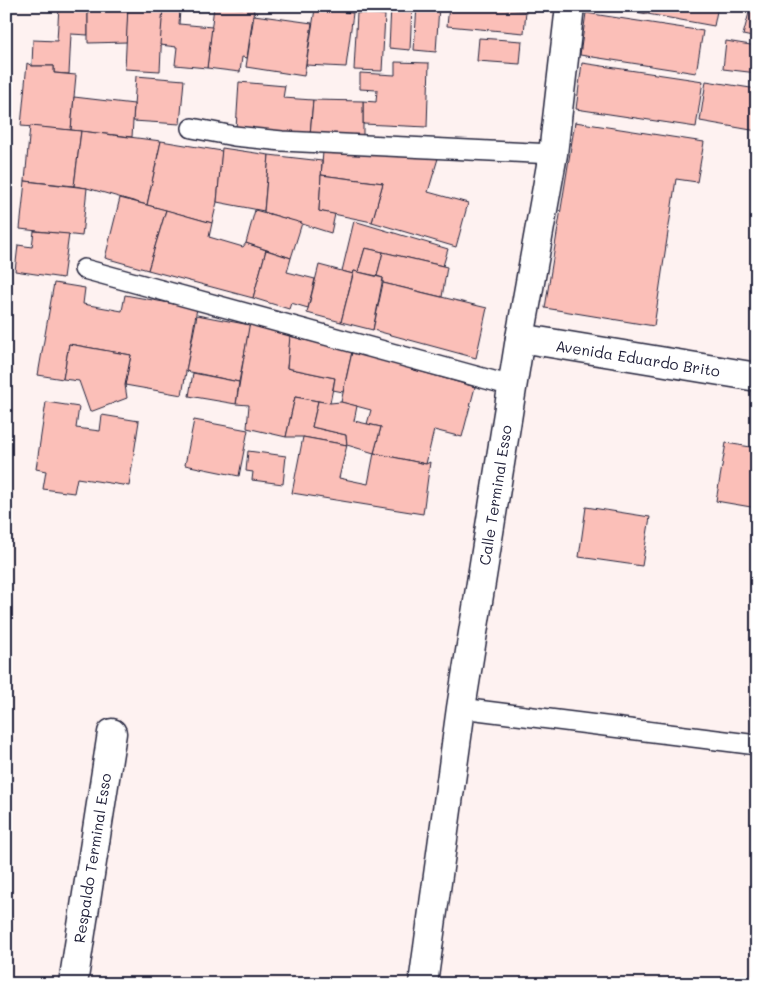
<svg xmlns="http://www.w3.org/2000/svg" width="763" height="990" font-family="Mali,sans-serif">
  <style>
    .building { fill: #fbbfb8; stroke: #22223b }
    .lines { fill: none; stroke-linecap: round; stroke-linejoin: round }
    .lane-casing { stroke: #22223b; stroke-width: 22 }
    .street-casing { stroke: #22223b; stroke-width: 31 }
    .secondary-casing { stroke: #22223b; stroke-width: 31 }
    .lane { stroke: #fff; stroke-width: 19 }
    .street { stroke: #fff; stroke-width: 28 }
    .secondary { stroke: #fff; stroke-width: 28 }
    .labels { text-anchor: middle; dominant-baseline: central; stroke-width: 4; stroke-linejoin: round; paint-order: stroke }
    .street-label { font-size: 15px; fill: #22223b; stroke: #fff }
  </style>
  <rect width="100%" height="100%" fill="#fef2f1"/>
  <filter id="ink" filterUnits="userSpaceOnUse"><feTurbulence type="fractalNoise" baseFrequency=".02" numOctaves="2"/><feDisplacementMap in="SourceGraphic" scale="10" xChannelSelector="R" yChannelSelector="G"/><feConvolveMatrix kernelMatrix="1 2 1 2 8 2 1 2 1" color-interpolation-filters="sRGB"/></filter>
  <g filter="url(#ink)">
    <g class="building">
      <polygon points="59,6 88,6 88,35 71,34 69,74 54,73 54,66 32,66 33,40 57,41"/>
      <polygon points="88,6 128,6 127,42 88,43"/>
      <polygon points="128,6 163,8 160,71 125,69"/>
      <polygon points="214,6 254,9 247,58 242,57 240,72 207,68"/>
      <polygon points="391,6 412,6 410,50 389,48"/>
      <polygon points="417,6 439,6 436,52 414,50"/>
      <polygon points="449,6 484,6 526,11 524,33 447,26"/>
      <polygon points="603,6 718,6 714,26"/>
      <polygon points="163,8 180,9 179,24 212,27 207,68 175,65 177,47 160,45"/>
      <polygon points="315,9 353,13 346,67 306,65"/>
      <polygon points="750,9 757,10 757,38 743,35"/>
      <polygon points="357,13 385,15 382,71 354,70"/>
      <polygon points="586,13 703,31 696,73 580,55"/>
      <polygon points="254,15 312,23 304,76 246,67"/>
      <polygon points="479,38 522,41 520,64 477,61"/>
      <polygon points="726,41 757,46 757,73 723,69"/>
      <polygon points="395,62 429,63 427,127 363,124 363,101 376,102 377,90 360,89 360,73 395,75"/>
      <polygon points="27,63 32,66 54,66 54,73 76,75 71,130 21,126"/>
      <polygon points="582,63 703,81 696,127 576,109"/>
      <polygon points="136,76 184,80 180,124 133,121"/>
      <polygon points="706,81 757,89 757,131 700,121"/>
      <polygon points="239,82 285,86 283,98 313,100 310,135 236,129"/>
      <polygon points="74,97 134,104 132,137 71,130"/>
      <polygon points="313,100 363,101 363,140 310,135"/>
      <polygon points="575,122 704,142 697,182 676,179 654,326 545,308"/>
      <polygon points="30,126 81,131 74,186 25,181"/>
      <polygon points="81,131 161,141 147,205 87,188 74,186"/>
      <polygon points="161,141 222,151 217,202 212,223 147,205"/>
      <polygon points="222,148 269,155 264,211 217,202"/>
      <polygon points="323,152 439,155 428,192 468,203 456,247 372,222 383,183 321,175"/>
      <polygon points="269,155 322,161 319,211 335,214 331,233 264,212"/>
      <polygon points="321,175 383,183 372,222 319,211"/>
      <polygon points="25,181 87,188 82,236 20,229"/>
      <polygon points="120,198 166,210 148,270 105,258"/>
      <polygon points="166,210 212,223 209,237 243,247 246,243 266,250 253,298 148,270"/>
      <polygon points="255,210 302,223 291,258 246,243"/>
      <polygon points="354,221 448,249 443,266 365,248 358,272 354,271 353,274 342,271"/>
      <polygon points="34,231 69,234 63,278 15,271 18,245 32,247"/>
      <polygon points="365,248 383,252 377,276 358,272"/>
      <polygon points="266,250 291,258 287,272 315,279 308,308 291,303 289,309 253,298"/>
      <polygon points="383,252 447,267 442,297 383,283 383,278 377,276"/>
      <polygon points="319,265 353,274 341,322 307,313"/>
      <polygon points="354,271 383,278 373,330 341,322"/>
      <polygon points="54,283 85,288 83,304 122,311 125,295 197,308 182,395 125,385 131,355 69,344 63,379 38,375"/>
      <polygon points="383,283 487,308 476,358 373,330"/>
      <polygon points="197,315 250,325 239,382 186,371"/>
      <polygon points="250,321 291,330 287,368 335,378 330,403 295,397 286,437 247,428 249,405 236,404"/>
      <polygon points="290,336 352,352 343,392 333,390 335,378 287,368"/>
      <polygon points="69,344 131,355 125,385 127,398 90,412 79,381 63,379"/>
      <polygon points="352,352 475,387 462,437 434,430 426,464 374,453 381,427 367,424 371,410 341,402"/>
      <polygon points="193,373 239,382 236,404 189,396"/>
      <polygon points="295,397 318,401 312,427 346,435 347,445 303,437 286,437"/>
      <polygon points="318,401 330,403 341,402 357,406 354,421 381,427 374,453 347,445 346,435 312,427"/>
      <polygon points="46,402 79,407 76,428 100,431 102,415 139,421 129,486 77,478 74,493 43,489 46,471 36,469"/>
      <polygon points="194,420 248,430 239,476 185,465"/>
      <polygon points="303,437 347,445 339,478 368,484 374,453 426,464 430,462 423,514 292,493"/>
      <polygon points="726,443 757,448 757,508 716,501"/>
      <polygon points="248,451 286,456 283,484 252,480 253,472 246,471"/>
      <polygon points="586,507 650,517 642,566 579,557"/>
    </g>
    <g class="lines">
      <defs>
        <g id="lane">
          <polyline points="192,128 234,136 282,141 553,154"/>
          <polyline points="84,269 512,386"/>
          <polyline points="461,708 757,745"/>
        </g>
        <polyline id="street" points="73,984 112,733"/>
        <g id="secondary">
          <polyline points="520,338 757,377"/>
          <polyline points="423,984 461,708 520,338 553,154 570,6"/>
        </g>
      </defs>
      <use href="#lane" class="lane-casing"/>
      <use href="#street" class="street-casing"/>
      <use href="#secondary" class="secondary-casing"/>
      <use href="#lane" class="lane"/>
      <use href="#street" class="street"/>
      <use href="#secondary" class="secondary"/>
    </g>
  </g>
  <g class="labels">
    <g class="street-label">
      <text transform="translate(638 358) rotate(9)">Avenida Eduardo Brito</text>
      <text transform="translate(495 495) rotate(-81)">Calle Terminal Esso</text>
      <text transform="translate(92 858) rotate(-81)">Respaldo Terminal Esso</text>
    </g>
  </g>
  <rect width="763" height="990" fill="none" stroke="#fff" stroke-width="25"/>
  <rect x="12" y="12" width="738" height="965" fill="none" stroke="#22223b" stroke-width="2" filter="url(#ink)"/>
</svg>
